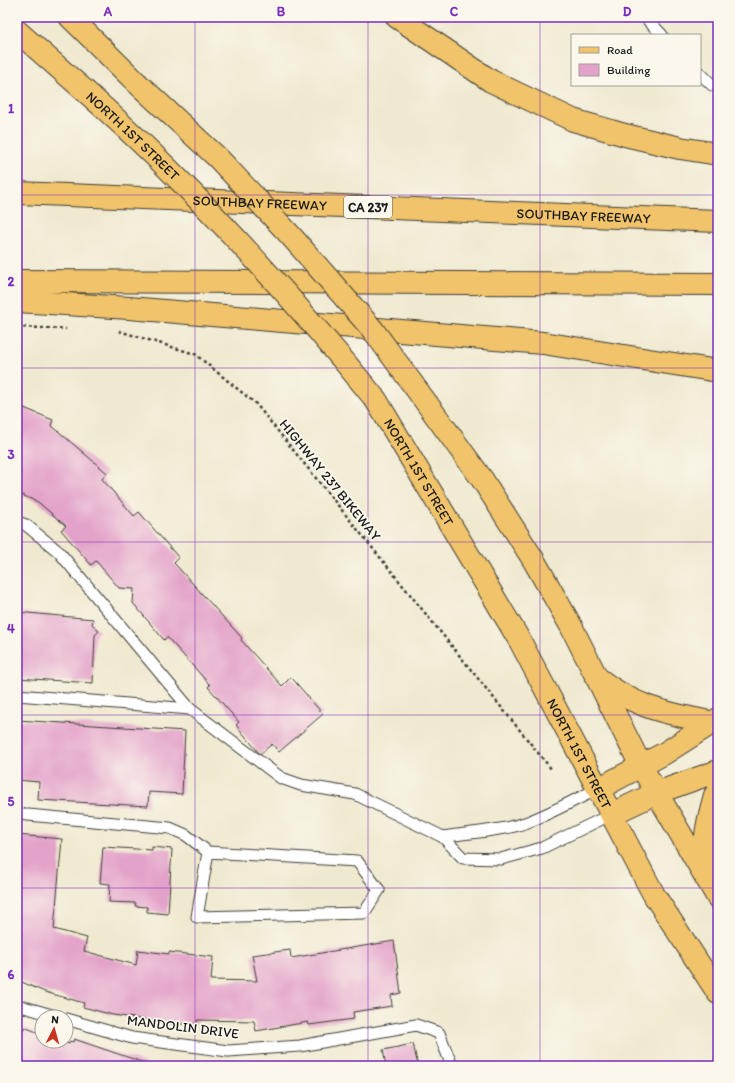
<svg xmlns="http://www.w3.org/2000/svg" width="735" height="1083" font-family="Itim,sans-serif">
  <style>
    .building { fill: #e3a2c9 }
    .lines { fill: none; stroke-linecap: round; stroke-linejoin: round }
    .service-casing { stroke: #3c3b37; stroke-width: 13 }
    .primary-casing { stroke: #3c3b37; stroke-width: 24 }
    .motorway-casing { stroke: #3c3b37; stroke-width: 24 }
    .path { stroke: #3c3b37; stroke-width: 2.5; stroke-dasharray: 3 3; stroke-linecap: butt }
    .service { stroke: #fff; stroke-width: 11 }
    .primary { stroke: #f1c36a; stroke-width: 22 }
    .motorway { stroke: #f1c36a; stroke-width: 22 }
    .primary-bridge-casing { stroke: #3c3b37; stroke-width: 24; stroke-linecap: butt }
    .primary-bridge { stroke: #f1c36a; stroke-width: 22 }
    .grid { fill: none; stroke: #7b2cbf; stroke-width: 1; stroke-opacity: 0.55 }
    .labels { text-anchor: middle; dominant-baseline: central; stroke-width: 3.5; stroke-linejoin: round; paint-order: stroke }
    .shield { fill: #fbf7ec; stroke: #5f5e5a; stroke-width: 1 }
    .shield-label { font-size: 13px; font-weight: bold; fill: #1c1c1c }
    .street-label { font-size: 14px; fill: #1c1c1c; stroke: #fbf7ec }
    .neatline { fill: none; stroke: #7b2cbf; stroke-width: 1.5 }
    .grid-label { font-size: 13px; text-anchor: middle; font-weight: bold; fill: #7b2cbf }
  </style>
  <rect width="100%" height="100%" fill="#fbf7ec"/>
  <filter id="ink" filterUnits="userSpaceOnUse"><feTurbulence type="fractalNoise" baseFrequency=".025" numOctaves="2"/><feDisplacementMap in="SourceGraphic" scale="8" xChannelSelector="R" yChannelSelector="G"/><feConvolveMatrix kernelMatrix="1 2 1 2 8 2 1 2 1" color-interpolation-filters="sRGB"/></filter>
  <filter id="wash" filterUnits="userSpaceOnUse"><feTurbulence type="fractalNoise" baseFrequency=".012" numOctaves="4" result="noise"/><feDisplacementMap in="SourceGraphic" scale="16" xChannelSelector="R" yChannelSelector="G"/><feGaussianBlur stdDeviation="0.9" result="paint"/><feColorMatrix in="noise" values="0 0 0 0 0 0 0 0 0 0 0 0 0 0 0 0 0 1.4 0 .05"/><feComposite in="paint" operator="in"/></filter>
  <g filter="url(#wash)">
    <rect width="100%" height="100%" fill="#efe9cf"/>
    <g id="blocks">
      <g class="building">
        <polygon points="17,405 53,420 51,425 107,473 102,479 134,516 139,512 179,558 174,563 242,638 241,640 282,686 291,677 323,714 279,752 272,744 260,754 236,725 239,722 208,687 210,685 167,637 164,640 133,603 134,589 119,588 96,561 91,565 61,530 66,526 38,502 17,493"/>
        <polygon points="17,612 93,619 92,624 99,631 95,635 93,683 17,678"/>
        <polygon points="17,720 185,731 182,794 149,792 148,806 38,800 39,782 17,780"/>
        <polygon points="17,835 62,839 54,929 87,938 84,951 136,965 138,950 169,954 169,952 213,957 211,980 257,981 252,955 290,950 291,958 394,941 401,993 391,995 392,1006 353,1012 354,1019 309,1025 308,1022 256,1031 254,1021 197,1020 197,1024 175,1024 113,1015 83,1007 84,1003 45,992 17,980"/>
        <polygon points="103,847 152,850 152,847 172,849 168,914 147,912 147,907 135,906 136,903 109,902 110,884 100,883"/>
        <polygon points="24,1027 42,1034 42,1041 61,1041 69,1044 70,1041 73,1042 74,1039 145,1063 145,1066 17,1066 17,1028 23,1030"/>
        <polygon points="413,1044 418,1066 386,1066 383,1050"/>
      </g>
    </g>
  </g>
  <g filter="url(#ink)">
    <use href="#blocks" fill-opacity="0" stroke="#3c3b37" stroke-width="1"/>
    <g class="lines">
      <defs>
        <g id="service">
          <polyline points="645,17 662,35"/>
          <polyline points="700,73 712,85 718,85"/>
          <polyline points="17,522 26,525 59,552 190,709 281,778 301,785 355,794 443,837 463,858 501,859 542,848 612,814"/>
          <polyline points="17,695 190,709"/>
          <polyline points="17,814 170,828 186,835 208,852 357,861 379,890 364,913 197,917 208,852"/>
          <path d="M 443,837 C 470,832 499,832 525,823 C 550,814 574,800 598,789"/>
          <polyline points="17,1005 59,1017"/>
          <polyline points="66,1019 132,1038 228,1051 300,1046 416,1025 439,1033 452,1066"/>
        </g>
        <g id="primary">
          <polyline points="70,17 137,83"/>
          <polyline points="17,31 84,90"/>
          <path id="s1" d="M 376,400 L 520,641 L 654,895 L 718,993"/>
          <polyline points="428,405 482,479 533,559 571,626 641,766 718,898"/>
        </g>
        <g id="motorway">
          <polyline points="397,17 491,81 573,120 625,135 680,148 718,154"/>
          <path id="s2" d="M 17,193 L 718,221"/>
          <polyline points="17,281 718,284"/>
          <polyline points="17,301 129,308 543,343 718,371"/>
          <path d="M 596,677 C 637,709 664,712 713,723"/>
          <polyline points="598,789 665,753 718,719"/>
          <polyline points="612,814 656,793 718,771"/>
          <path d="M 707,879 C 703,844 705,830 715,795 L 718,791"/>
        </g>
      </defs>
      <use href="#service" class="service-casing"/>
      <use href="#primary" class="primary-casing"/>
      <use href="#motorway" class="motorway-casing"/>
      <g class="path">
        <polyline points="17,327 66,329"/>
        <polyline points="119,331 195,354 256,404 552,770"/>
      </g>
      <use href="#service" class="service"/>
      <use href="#primary" class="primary"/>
      <use href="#motorway" class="motorway"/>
      <defs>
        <g id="primary-bridge">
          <polyline points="137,83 218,158 291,236 373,330 428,405"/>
          <path id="s3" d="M 84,90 C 191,185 286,289 376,400"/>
        </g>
      </defs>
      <use href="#primary-bridge" class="primary-bridge-casing"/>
      <use href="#primary-bridge" class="primary-bridge"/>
    </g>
  </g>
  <path class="grid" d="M 195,17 L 195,1066M 368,17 L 368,1066M 540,17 L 540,1066M 17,195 L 718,195M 17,368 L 718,368M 17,542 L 718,542M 17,715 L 718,715M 17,888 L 718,888"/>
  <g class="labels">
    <rect class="shield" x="344" y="196" width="48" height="22" rx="3"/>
    <g class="shield-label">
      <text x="368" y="207">CA 237</text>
    </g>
    <g class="street-label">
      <text stroke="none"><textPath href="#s3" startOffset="67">NORTH 1ST STREET</textPath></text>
      <text stroke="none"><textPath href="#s2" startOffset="243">SOUTHBAY FREEWAY</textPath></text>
      <text stroke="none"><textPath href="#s2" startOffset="567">SOUTHBAY FREEWAY</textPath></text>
      <text stroke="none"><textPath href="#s1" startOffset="84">NORTH 1ST STREET</textPath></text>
      <text transform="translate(330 480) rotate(51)">HIGHWAY 237 BIKEWAY</text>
      <text stroke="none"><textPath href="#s1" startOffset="408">NORTH 1ST STREET</textPath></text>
      <text transform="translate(183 1027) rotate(7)">MANDOLIN DRIVE</text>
    </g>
  </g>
  <rect width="735" height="1083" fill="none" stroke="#fbf7ec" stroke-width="44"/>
  <rect x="571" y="34" width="130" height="52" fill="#fbf7ec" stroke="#a29f99"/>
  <rect x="579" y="47" width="20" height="6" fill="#f1c36a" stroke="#a29f99"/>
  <text x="607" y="54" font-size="12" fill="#1c1c1c">Road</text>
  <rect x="579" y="64" width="20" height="12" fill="#e3a2c9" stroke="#a29f99"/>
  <text x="607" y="74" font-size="12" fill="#1c1c1c">Building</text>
  <g transform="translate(54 1029) rotate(6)"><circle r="19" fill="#fbf7ec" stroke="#a29f99"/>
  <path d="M0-3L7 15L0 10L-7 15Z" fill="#c8321e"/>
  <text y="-6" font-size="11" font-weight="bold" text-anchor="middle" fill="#1c1c1c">N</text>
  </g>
  <rect x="22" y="22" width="691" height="1039" class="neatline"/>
  <g class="grid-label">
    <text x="108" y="16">A</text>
    <text x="281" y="16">B</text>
    <text x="454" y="16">C</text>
    <text x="627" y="16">D</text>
    <text x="11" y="113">1</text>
    <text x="11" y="286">2</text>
    <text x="11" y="459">3</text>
    <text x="11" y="633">4</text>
    <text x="11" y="806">5</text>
    <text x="11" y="979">6</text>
  </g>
</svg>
